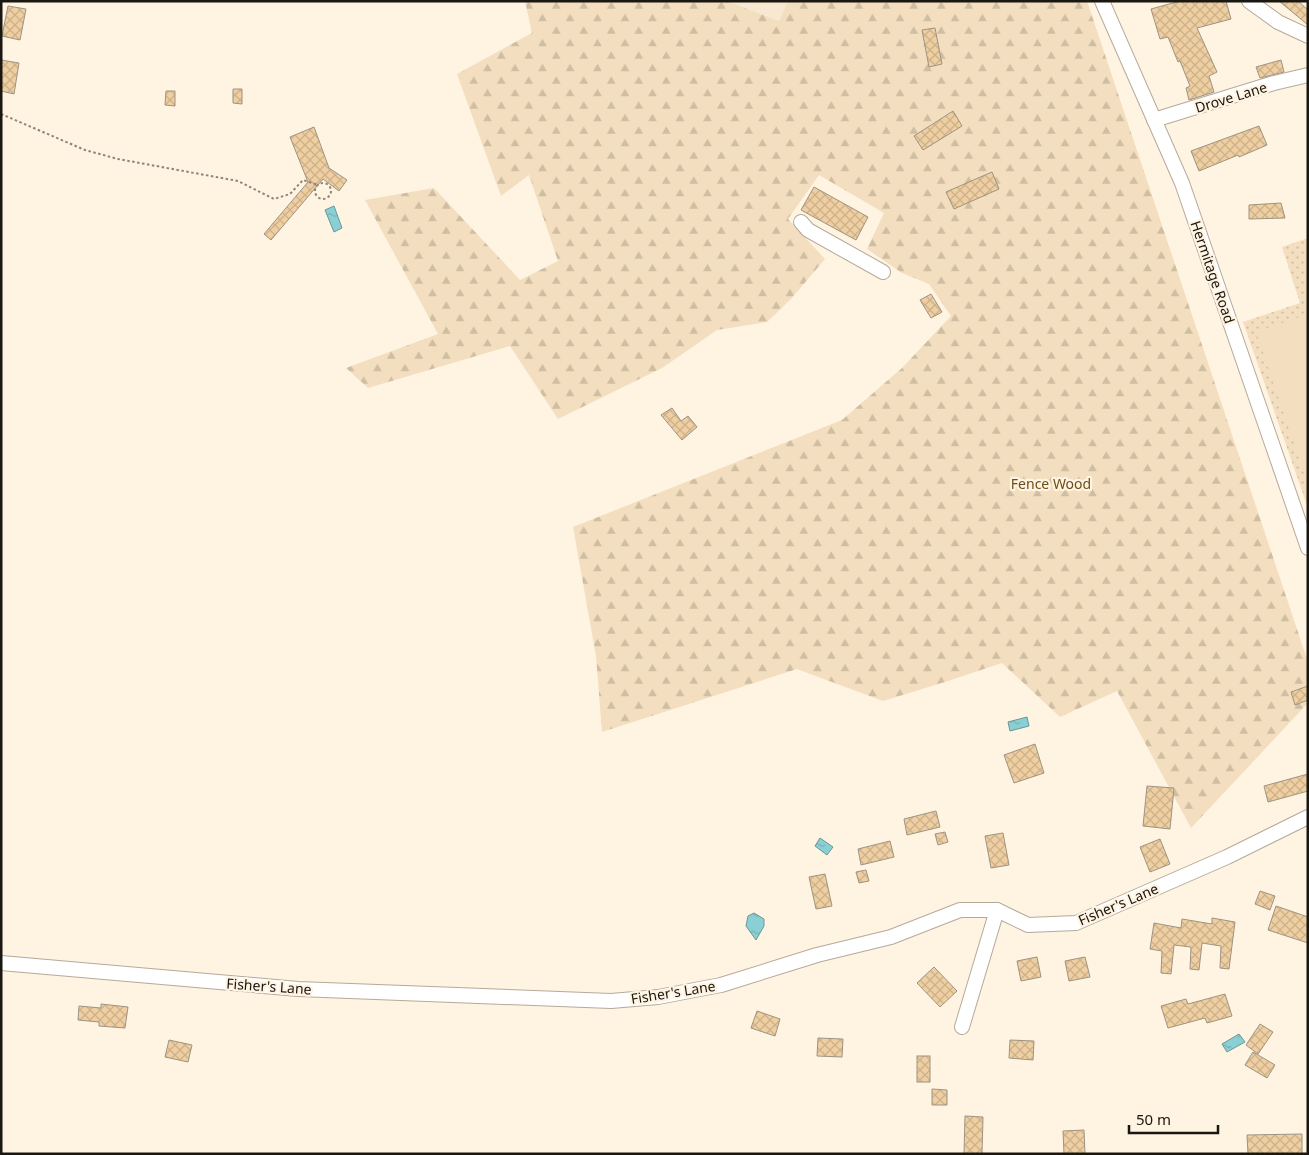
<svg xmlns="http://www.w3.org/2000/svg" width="1309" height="1155" font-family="'Noto Sans',sans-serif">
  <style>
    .built { fill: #f9e8d1 }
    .green { fill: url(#green-dots) }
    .forest { fill: url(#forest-firs) }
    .pitch { fill: #f3debf }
    .water { fill: url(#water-ripples); stroke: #689898 }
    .building { fill: url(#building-cross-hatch); stroke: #9e9383 }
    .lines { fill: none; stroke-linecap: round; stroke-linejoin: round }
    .minor-casing { stroke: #b5aa9a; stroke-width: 16 }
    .path { stroke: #8d8579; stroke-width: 2; stroke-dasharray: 2.5 2.5; stroke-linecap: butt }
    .minor { stroke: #fff; stroke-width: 14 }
    .labels { text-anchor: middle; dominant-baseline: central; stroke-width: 4.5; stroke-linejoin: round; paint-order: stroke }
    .street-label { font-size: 14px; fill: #1a1610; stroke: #fff3e2 }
    .park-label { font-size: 14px; fill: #6d4e18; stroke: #fff3e2 }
  </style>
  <defs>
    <pattern id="green-dots" width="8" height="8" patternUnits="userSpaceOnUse" patternTransform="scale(1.25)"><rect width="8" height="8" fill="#f3debf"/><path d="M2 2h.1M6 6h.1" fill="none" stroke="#d0bea3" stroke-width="1.8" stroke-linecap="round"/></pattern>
    <pattern id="forest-firs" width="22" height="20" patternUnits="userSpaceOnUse" patternTransform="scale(1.25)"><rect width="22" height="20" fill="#f3debf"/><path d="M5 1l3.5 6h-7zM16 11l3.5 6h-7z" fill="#d0bea3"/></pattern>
    <pattern id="water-ripples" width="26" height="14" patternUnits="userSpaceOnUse" patternTransform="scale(1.25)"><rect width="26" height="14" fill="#89cfd3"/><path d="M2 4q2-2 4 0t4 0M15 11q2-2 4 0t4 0" fill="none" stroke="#76b1b4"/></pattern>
    <pattern id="building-cross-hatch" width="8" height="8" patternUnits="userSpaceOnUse" patternTransform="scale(1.25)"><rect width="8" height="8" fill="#efcfa1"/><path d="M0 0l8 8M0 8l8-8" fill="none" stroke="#ccb18a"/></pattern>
  </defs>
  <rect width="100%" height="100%" fill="#fff3e2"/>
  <polygon class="built" points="727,1 788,1 779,21"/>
  <polygon class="green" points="1308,238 1308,508 1243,322 1300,303 1282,247"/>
  <polygon class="forest" points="525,1 727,1 779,21 788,1 1087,1 1308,662 1308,703 1191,828 1117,691 1060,717 1002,663 945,682 883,701 797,669 602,732 596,656 573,527 842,420 902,368 951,316 929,284 902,273 867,249 884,213 819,175 788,219 825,259 791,299 767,322 717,330 662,368 558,419 510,346 368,388 346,368 438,334 365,200 434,188 520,280 558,261 529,175 501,196 457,74 532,33"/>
  <polygon class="pitch" points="1308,314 1308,485 1256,332"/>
  <g class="water">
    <polygon points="334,206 342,228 334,232 325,210"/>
    <polygon points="1027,717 1029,726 1010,731 1008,722"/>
    <polygon points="820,838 833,847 827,855 815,846"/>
    <polygon points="754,913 764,919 764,926 756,940 746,926 748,916"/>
    <polygon points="1239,1034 1245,1042 1227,1052 1222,1044"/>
  </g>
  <g class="building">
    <polygon points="1180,1 1226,1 1231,19 1197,28 1217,72 1209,76 1214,92 1189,100 1186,88 1190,86 1180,61 1178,62 1168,37 1160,39 1151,9"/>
    <polygon points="1279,1 1298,1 1308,10 1308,25"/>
    <polygon points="8,6 26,9 20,40 2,36"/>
    <polygon points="935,28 942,64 929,67 922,30"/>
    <polygon points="1,60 19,63 14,94 1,91"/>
    <polygon points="1281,60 1284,72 1260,78 1256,67"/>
    <polygon points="233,89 242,89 242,104 233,103"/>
    <polygon points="166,91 175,91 175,106 165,105"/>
    <polygon points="953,111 962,126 923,150 914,136"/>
    <polygon points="1259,126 1267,145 1239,157 1238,155 1199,171 1191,151"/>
    <polygon points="314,127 329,168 347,180 339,191 323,179 271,240 264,234 308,182 290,137"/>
    <polygon points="992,172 999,189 954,209 946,192"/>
    <polygon points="814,187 868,217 856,240 801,210"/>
    <polygon points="1281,203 1285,218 1249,219 1249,205"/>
    <polygon points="931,294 942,312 931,318 920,300"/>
    <polygon points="672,408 681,421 688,416 697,427 682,440 661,415"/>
    <polygon points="1308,686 1308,700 1295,705 1291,692"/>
    <polygon points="1035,744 1044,773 1014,783 1004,755"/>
    <polygon points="1308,774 1308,791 1268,802 1264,786"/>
    <polygon points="1147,786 1174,788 1170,829 1143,826"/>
    <polygon points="936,811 940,827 907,835 904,819"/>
    <polygon points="945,832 948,842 938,845 935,834"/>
    <polygon points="1003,833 1009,865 991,868 985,836"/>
    <polygon points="1160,839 1170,864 1150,872 1140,847"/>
    <polygon points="890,841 894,857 861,865 858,849"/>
    <polygon points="866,870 869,881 859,883 856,872"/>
    <polygon points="825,874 832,906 816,909 809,877"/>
    <polygon points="1260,891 1275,896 1270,910 1255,904"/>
    <polygon points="1276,906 1308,917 1308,943 1268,930"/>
    <polygon points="1212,918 1235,922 1229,969 1220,968 1221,946 1202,943 1199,970 1190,969 1191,947 1174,945 1171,974 1161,973 1162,951 1150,949 1154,923 1181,928 1182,919 1212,924"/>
    <polygon points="1037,957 1041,977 1021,981 1017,961"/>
    <polygon points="1085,957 1090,977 1069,981 1065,961"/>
    <polygon points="934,967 957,991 940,1007 917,983"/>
    <polygon points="1225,994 1232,1016 1207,1023 1205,1018 1168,1028 1161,1006 1186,999 1188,1004"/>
    <polygon points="101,1004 128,1007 125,1028 99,1026 99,1022 78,1020 79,1006 101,1008"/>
    <polygon points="757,1011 780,1019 775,1036 751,1028"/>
    <polygon points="1260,1024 1273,1032 1258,1054 1246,1045"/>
    <polygon points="818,1038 843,1039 842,1057 817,1056"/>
    <polygon points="169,1040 192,1045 188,1062 165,1057"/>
    <polygon points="1010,1040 1034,1041 1033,1060 1009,1058"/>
    <polygon points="1253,1052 1275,1065 1267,1078 1245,1065"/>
    <rect x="917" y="1056" width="13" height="26"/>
    <polygon points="932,1089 947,1090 947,1105 932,1105"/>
    <polygon points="965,1116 983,1117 982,1154 964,1154"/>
    <polygon points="1084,1130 1085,1154 1064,1154 1063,1131"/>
    <polygon points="1302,1134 1302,1154 1248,1154 1247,1135"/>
  </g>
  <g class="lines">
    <defs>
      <g id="minor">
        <polyline points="1102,1 1182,183 1308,548"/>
        <polyline points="1249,1 1278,22 1308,36"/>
        <polyline points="1154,120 1274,83 1308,75"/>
        <polyline points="801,222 808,230 883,272"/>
        <polyline points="1,963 298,989 611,1001 658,997 721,985 817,955 891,937 960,910 997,910 1028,925 1076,923 1227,857 1308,817"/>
        <polyline points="962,1027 997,910"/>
      </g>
    </defs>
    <use href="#minor" class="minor-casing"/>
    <g class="path">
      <polyline points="1,114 85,150 118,159 238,181 274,199 290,194 303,180 318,185"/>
      <circle cx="323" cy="191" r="8"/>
    </g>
    <use href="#minor" class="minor"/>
  </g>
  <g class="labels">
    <g class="street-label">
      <text transform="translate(1231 97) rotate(-17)">Drove Lane</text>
      <text transform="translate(1213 272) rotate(71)">Hermitage Road</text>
      <text transform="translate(1118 904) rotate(-23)">Fisher's Lane</text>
      <text transform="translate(269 986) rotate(4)">Fisher's Lane</text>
      <text transform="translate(673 992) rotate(-9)">Fisher's Lane</text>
    </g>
    <g class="park-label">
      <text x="1051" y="483">Fence Wood</text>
    </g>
  </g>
  <rect width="1309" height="1155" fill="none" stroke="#1a1610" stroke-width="5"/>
  <path d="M1129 1125v8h89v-8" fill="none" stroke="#1a1610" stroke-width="2.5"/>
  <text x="1136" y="1125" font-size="15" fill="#1a1610" stroke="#fff3e2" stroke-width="4" paint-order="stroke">50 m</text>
</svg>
